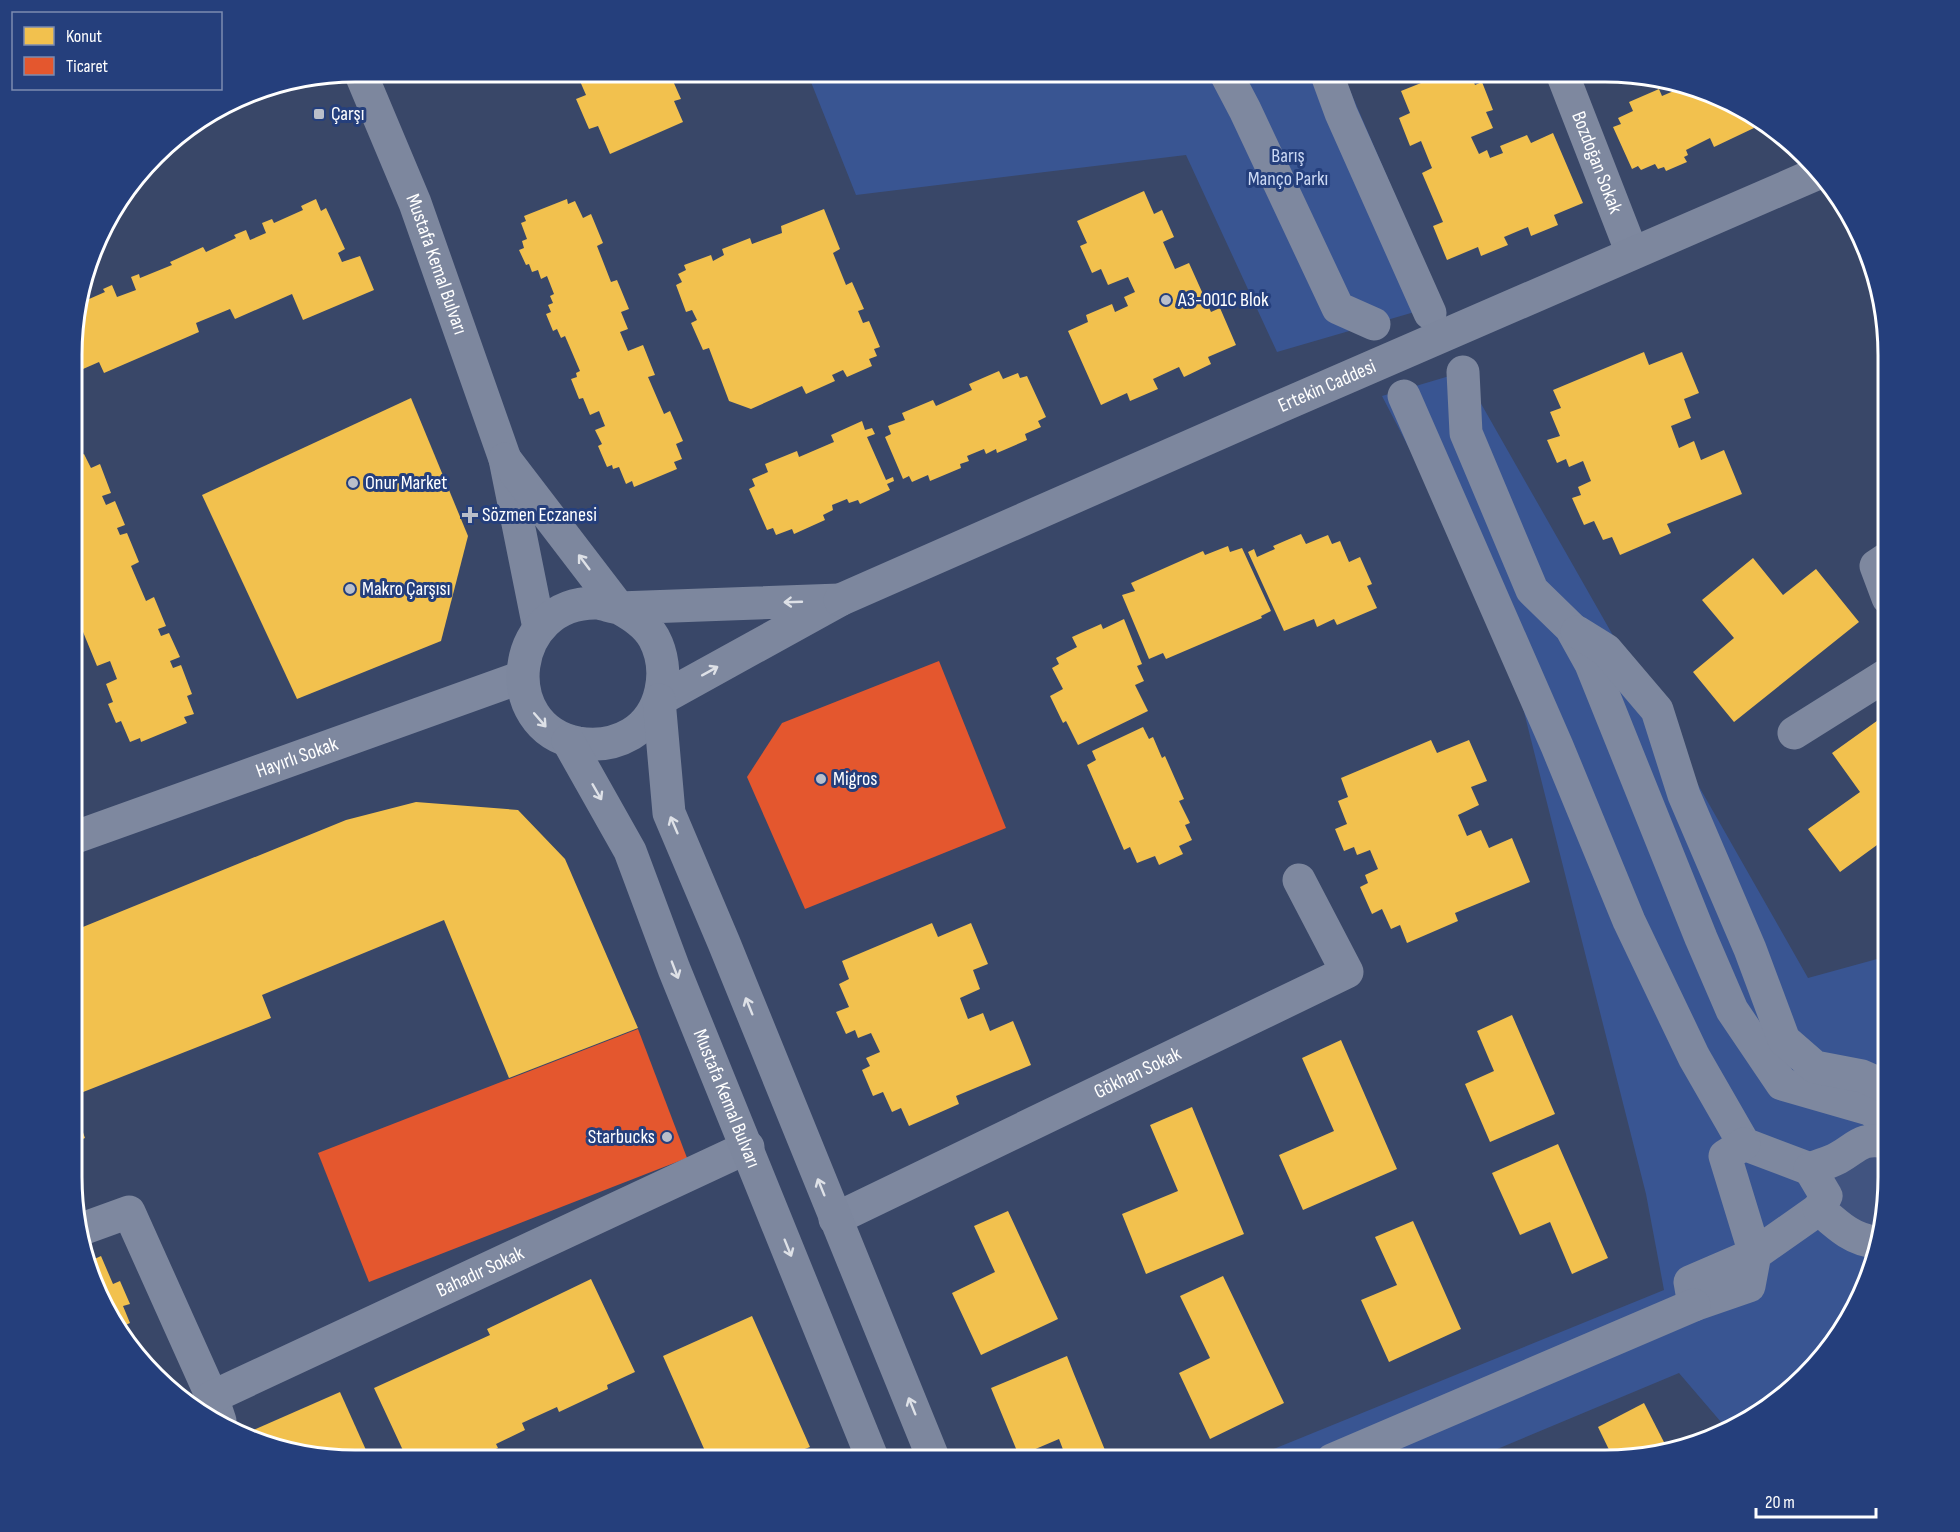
<svg xmlns="http://www.w3.org/2000/svg" width="1960" height="1532" font-family="'Sofia Sans Condensed',sans-serif">
  <style>
    .green { fill: #395592 }
    .water { fill: #415480 }
    .homes { fill: #f2c14e }
    .shops { fill: #e4572e }
    .lines { fill: none; stroke-linecap: round; stroke-linejoin: round }
    .minor { stroke: #7e889f; stroke-width: 33 }
    .major { stroke: #7d879e; stroke-width: 33 }
    .oneway { stroke: #dee1e7 }
    .poi-dot { fill: #babfca; stroke: #253f7c; stroke-width: 2 }
    .labels { text-anchor: middle; dominant-baseline: central; stroke-width: 6; stroke-linejoin: round; paint-order: stroke }
    .poi-label { font-size: 20px; fill: #fff; stroke: #253f7c; text-anchor: start }
    .park-label { font-size: 20px; fill: #ccd9f4; stroke: #253f7c }
    .street-label { font-size: 20px; fill: #fff; stroke: #253f7c }
    .rim { fill: none; stroke: #fff; stroke-width: 3 }
  </style>
  <rect width="100%" height="100%" fill="#394768"/>
  <g class="green">
    <polygon points="807,72 1342,72 1442,304 1277,352 1186,155 856,195"/>
    <polygon points="1463,372 1808,978 1888,956 1887,1195 1866,1285 1817,1364 1727,1429 1679,1373 1471,1460 1247,1460 1664,1290 1646,1194 1503,629 1382,396"/>
  </g>
  <polygon class="water" points="1864,1148 1887,1154 1887,1195 1879,1230 1850,1231 1825,1171"/>
  <g class="homes">
    <polygon points="576,72 659,72 661,75 669,72 681,99 674,101 683,122 610,154 598,126 589,129 576,99 586,95"/>
    <polygon points="1446,73 1470,73 1475,85 1482,82 1493,110 1486,112 1493,128 1471,137 1479,154 1487,150 1490,158 1503,153 1500,146 1527,135 1531,143 1553,133 1583,203 1554,215 1558,225 1531,236 1528,227 1504,237 1508,245 1481,256 1478,247 1447,260 1433,226 1443,222 1422,173 1432,168 1421,141 1410,146 1399,118 1410,113 1401,91"/>
    <polygon points="1683,87 1713,94 1749,116 1754,128 1714,147 1710,138 1686,150 1688,155 1684,157 1687,162 1666,171 1664,167 1658,169 1655,164 1641,170 1638,166 1632,169 1613,127 1621,124 1618,118 1633,111 1629,102 1659,89 1662,96"/>
    <polygon points="1144,191 1154,214 1162,210 1174,237 1163,242 1175,269 1189,263 1211,312 1220,308 1236,345 1208,357 1211,364 1184,377 1179,367 1153,379 1158,389 1130,401 1127,393 1101,405 1068,331 1088,322 1086,315 1112,304 1115,312 1128,306 1124,297 1135,292 1128,277 1108,285 1101,269 1092,273 1080,246 1087,243 1077,221"/>
    <polygon points="316,199 321,211 326,208 345,249 338,253 342,262 360,256 374,290 303,320 292,294 235,319 230,309 196,323 199,332 104,373 99,362 83,369 79,359 74,361 74,319 80,303 105,292 103,289 112,285 117,297 136,290 131,277 139,274 140,278 172,265 170,262 203,247 206,252 236,238 234,235 246,230 250,240 266,233 262,223 272,219 274,223 303,210 301,206"/>
    <polygon points="567,199 568,204 575,201 583,218 591,214 603,243 597,246 611,282 617,280 629,309 621,312 628,329 620,332 623,339 628,351 643,345 655,375 648,377 664,414 670,411 683,441 676,444 682,459 674,462 677,469 634,487 632,481 626,484 619,467 613,469 612,465 607,467 598,446 602,444 595,430 605,426 599,411 590,415 583,398 579,399 571,379 577,377 576,373 580,371 565,336 561,338 557,329 553,331 546,314 551,312 548,305 553,303 550,296 554,294 547,276 541,279 538,270 532,272 529,264 526,265 519,250 524,248 522,241 527,239 521,223 526,221 524,216"/>
    <polygon points="824,209 840,249 833,253 846,285 852,282 864,309 858,311 863,323 869,321 880,347 874,349 877,356 869,359 872,366 847,377 843,370 832,375 835,381 806,394 802,386 751,409 729,401 709,348 703,350 691,323 697,320 692,310 686,312 676,285 682,282 678,274 686,270 684,265 711,255 713,261 724,255 722,249 750,238 752,244 782,233 781,226"/>
    <polygon points="1644,352 1649,365 1682,352 1699,393 1684,399 1691,418 1671,426 1679,448 1694,441 1701,460 1724,450 1742,494 1667,524 1671,533 1620,555 1612,537 1603,540 1594,521 1584,525 1572,498 1581,495 1578,487 1591,481 1583,461 1569,467 1566,459 1557,463 1547,440 1560,436 1550,412 1561,408 1553,390"/>
    <polygon points="999,371 1003,379 1018,373 1020,378 1027,376 1046,417 1038,421 1041,427 1025,434 1027,440 997,453 996,449 986,454 984,449 967,456 969,461 960,464 961,468 930,481 928,475 912,482 909,476 903,479 885,437 891,434 888,426 905,420 902,413 933,400 936,406 972,390 969,384"/>
    <polygon points="411,398 468,536 441,641 297,699 202,495"/>
    <polygon points="862,421 865,430 872,428 875,434 867,437 886,480 893,477 894,481 887,484 890,490 860,504 858,500 849,503 847,499 832,505 833,510 823,515 825,520 794,534 792,529 776,535 773,528 767,530 749,489 755,486 752,479 768,472 765,464 797,451 799,457 834,442 831,435"/>
    <polygon points="84,454 91,468 100,464 111,493 102,496 106,505 115,501 125,525 117,528 120,535 127,533 139,562 131,566 146,601 154,597 166,626 158,629 161,636 169,633 180,657 170,661 173,668 181,665 192,694 187,696 194,714 184,717 187,723 141,742 140,738 130,742 121,721 116,723 108,704 113,702 106,684 117,679 110,661 97,666 74,610 74,458"/>
    <polygon points="1301,534 1306,544 1328,535 1332,544 1340,541 1349,562 1360,557 1372,584 1367,586 1377,608 1337,625 1334,619 1317,627 1314,619 1284,631 1248,552 1254,549 1257,557 1275,549 1273,546"/>
    <polygon points="1228,546 1230,552 1242,548 1271,611 1261,616 1262,618 1166,659 1163,653 1149,659 1122,595 1135,591 1131,583 1203,551 1205,555"/>
    <polygon points="1753,558 1783,595 1816,569 1859,622 1734,722 1693,672 1734,638 1702,600"/>
    <polygon points="1124,619 1142,664 1137,666 1144,681 1135,685 1148,711 1078,745 1066,721 1063,723 1050,696 1063,689 1052,668 1059,664 1056,658 1077,647 1072,637 1101,624 1103,629"/>
    <polygon points="1888,713 1888,837 1840,872 1808,829 1860,792 1832,753"/>
    <polygon points="1143,727 1149,739 1153,737 1162,758 1165,756 1184,799 1179,801 1190,823 1185,825 1192,840 1179,846 1183,854 1159,865 1155,856 1137,863 1130,847 1124,850 1087,765 1096,760 1092,751"/>
    <polygon points="1431,740 1437,753 1469,740 1487,781 1471,787 1479,805 1458,815 1467,836 1481,830 1489,848 1512,838 1530,882 1455,913 1458,921 1407,943 1400,925 1391,929 1382,909 1372,914 1360,887 1368,883 1365,875 1378,869 1370,850 1357,855 1354,847 1344,851 1335,829 1347,824 1338,801 1348,797 1341,778"/>
    <polygon points="416,802 518,810 565,859 638,1028 509,1078 444,920 262,995 271,1018 73,1096 73,931 346,820"/>
    <polygon points="932,923 938,937 971,923 988,964 973,970 980,989 960,998 968,1019 983,1013 990,1031 1013,1021 1031,1065 956,1096 959,1104 909,1126 901,1108 892,1112 883,1092 873,1096 862,1070 870,1066 866,1058 880,1052 871,1033 858,1038 855,1030 846,1034 836,1012 849,1007 839,984 849,979 842,961"/>
    <polygon points="1512,1015 1555,1114 1490,1142 1465,1084 1494,1071 1477,1031"/>
    <polygon points="1341,1040 1397,1169 1303,1210 1279,1155 1334,1131 1302,1058"/>
    <polygon points="73,1105 85,1138 73,1143"/>
    <polygon points="1192,1107 1244,1234 1146,1274 1122,1214 1178,1191 1150,1125"/>
    <polygon points="1558,1144 1608,1258 1572,1274 1550,1222 1520,1235 1492,1173"/>
    <polygon points="1008,1211 1058,1319 981,1355 952,1293 995,1272 974,1226"/>
    <polygon points="1413,1221 1461,1329 1389,1362 1361,1300 1397,1285 1375,1237"/>
    <polygon points="101,1256 113,1284 120,1281 130,1304 123,1306 130,1323 121,1327 101,1301 90,1261"/>
    <polygon points="1223,1276 1284,1403 1210,1439 1179,1373 1210,1358 1180,1296"/>
    <polygon points="591,1279 635,1372 607,1385 608,1389 559,1412 557,1407 522,1423 525,1430 496,1444 498,1448 473,1459 407,1459 374,1388 490,1335 487,1329"/>
    <polygon points="752,1316 810,1447 797,1452 800,1460 709,1460 663,1356"/>
    <polygon points="1067,1356 1074,1374 1109,1460 1067,1460 1059,1439 1019,1456 991,1388"/>
    <polygon points="340,1392 370,1459 338,1459 252,1440 249,1432"/>
    <polygon points="1644,1403 1667,1448 1613,1458 1598,1427"/>
  </g>
  <g class="shops">
    <polygon points="939,661 1006,828 805,909 747,777 782,723"/>
    <polygon points="638,1029 687,1158 369,1282 318,1153"/>
  </g>
  <g class="lines">
    <g class="minor">
      <polyline points="1225,72 1245,110 1338,308 1374,324"/>
      <polyline points="1326,72 1341,113 1430,313"/>
      <path id="s1" d="M 1562,73 L 1632,253"/>
      <polyline points="1463,372 1466,433 1532,590 1571,628 1591,664 1701,938 1732,1010 1782,1084 1872,1110 1887,1126"/>
      <polyline points="1404,396 1557,746 1629,921 1694,1057 1744,1144 1810,1169"/>
      <polyline points="1888,598 1876,566 1888,558"/>
      <polyline points="1577,632 1606,650 1657,710 1684,795 1750,949 1784,1040 1815,1067 1862,1076 1887,1087"/>
      <polyline points="1794,733 1888,674"/>
      <path id="s2" d="M 73,838 L 522,677"/>
      <polyline points="1744,1144 1725,1156 1755,1254 1749,1286 1694,1305 1690,1282 1755,1254 1819,1209"/>
      <path id="s3" d="M 835,1219 L 1347,972 L 1299,880"/>
      <polyline points="82,1229 129,1212 212,1397 220,1421"/>
      <path d="M 1876,1242 C 1852,1240 1837,1225 1819,1209 L 1826,1196 L 1810,1169 C 1819,1165 1829,1163 1838,1158 C 1858,1147 1860,1137 1887,1142"/>
      <path id="s4" d="M 212,1397 L 748,1147"/>
      <polyline points="1332,1460 1694,1305"/>
    </g>
    <g class="major">
      <path id="s5" d="M 360,72 L 415,203 L 505,459 L 539,628"/>
      <path d="M 505,459 L 619,608 C 633,616 646,624 654,638 C 671,670 663,715 631,734 C 614,744 596,746 578,743 C 495,727 510,601 597,603 C 604,604 612,607 619,608 L 840,600 L 659,700"/>
      <path id="s6" d="M 840,600 L 1279,407 L 1816,174"/>
      <polyline points="659,700 669,813 724,943 934,1460"/>
      <path id="s7" d="M 568,741 L 630,851 L 674,969 L 873,1460"/>
    </g>
  </g>
  <defs><path id="oneway-shaft" d="M-6 0H5M1.5-3L5.5 0L1.5 3" fill="none" stroke-width="1.6" stroke-linecap="round" stroke-linejoin="round" transform="scale(1.5)"/></defs>
  <g class="oneway">
    <use href="#oneway-shaft" transform="translate(584 562) rotate(-127)"/>
    <use href="#oneway-shaft" transform="translate(793 602) rotate(178)"/>
    <use href="#oneway-shaft" transform="translate(710 671) rotate(-29)"/>
    <use href="#oneway-shaft" transform="translate(540 720) rotate(49)"/>
    <use href="#oneway-shaft" transform="translate(597 792) rotate(60)"/>
    <use href="#oneway-shaft" transform="translate(674 825) rotate(-113)"/>
    <use href="#oneway-shaft" transform="translate(675 970) rotate(69)"/>
    <use href="#oneway-shaft" transform="translate(749 1006) rotate(-112)"/>
    <use href="#oneway-shaft" transform="translate(821 1187) rotate(-112)"/>
    <use href="#oneway-shaft" transform="translate(788 1248) rotate(68)"/>
    <use href="#oneway-shaft" transform="translate(912 1406) rotate(-112)"/>
  </g>
  <g class="poi-dot">
    <rect x="313" y="108" width="12" height="12" rx="3"/>
    <circle cx="1166" cy="300" r="6"/>
    <circle cx="353" cy="483" r="6"/>
    <path d="M467 506h6v6h6v6h-6v6h-6v-6h-6v-6h6z"/>
    <circle cx="350" cy="589" r="6"/>
    <circle cx="821" cy="779" r="6"/>
    <circle cx="667" cy="1137" r="6"/>
  </g>
  <g class="labels">
    <g class="poi-label">
      <text x="331" y="114">Çarşı</text>
      <text x="1178" y="300">A3-001C Blok</text>
      <text x="365" y="483">Onur Market</text>
      <text x="482" y="515">Sözmen Eczanesi</text>
      <text x="362" y="589">Makro Çarşısı</text>
      <text x="833" y="779">Migros</text>
      <text x="655" y="1137" text-anchor="end">Starbucks</text>
    </g>
    <g class="park-label">
      <text x="1288" y="156">Barış<tspan x="1288" dy="23">Manço Parkı</tspan></text>
    </g>
    <g class="street-label">
      <text stroke="none"><textPath href="#s1" startOffset="96">Bozdoğan Sokak</textPath></text>
      <text stroke="none"><textPath href="#s5" startOffset="207">Mustafa Kemal Bulvarı</textPath></text>
      <text stroke="none"><textPath href="#s6" startOffset="532">Ertekin Caddesi</textPath></text>
      <text stroke="none"><textPath href="#s2" startOffset="238">Hayırlı Sokak</textPath></text>
      <text stroke="none"><textPath href="#s3" startOffset="336">Gökhan Sokak</textPath></text>
      <text stroke="none"><textPath href="#s7" startOffset="392">Mustafa Kemal Bulvarı</textPath></text>
      <text stroke="none"><textPath href="#s4" startOffset="296">Bahadır Sokak</textPath></text>
    </g>
  </g>
  <path d="M0 0H1960V1532H0ZM355 82H1605A273 273 0 0 1 1878 355V1177A273 273 0 0 1 1605 1450H355A273 273 0 0 1 82 1177V355A273 273 0 0 1 355 82Z" fill="#253f7c" fill-rule="evenodd"/>
  <path class="rim" d="M355 82H1605A273 273 0 0 1 1878 355V1177A273 273 0 0 1 1605 1450H355A273 273 0 0 1 82 1177V355A273 273 0 0 1 355 82Z"/>
  <rect x="12" y="12" width="210" height="78" fill="#253f7c" stroke="#7c8cb0" stroke-width="1.5"/>
  <rect x="24" y="27" width="30" height="18" fill="#f2c14e" stroke="#7c8cb0" stroke-width="1.5"/>
  <text x="66" y="42" font-size="18" fill="#ffffff">Konut</text>
  <rect x="24" y="57" width="30" height="18" fill="#e4572e" stroke="#7c8cb0" stroke-width="1.5"/>
  <text x="66" y="72" font-size="18" fill="#ffffff">Ticaret</text>
  <path d="M1756 1508v9h120v-9" fill="none" stroke="#ffffff" stroke-width="3"/>
  <text x="1765" y="1508" font-size="18" fill="#ffffff" stroke="#253f7c" stroke-width="4.5" paint-order="stroke">20 m</text>
</svg>
